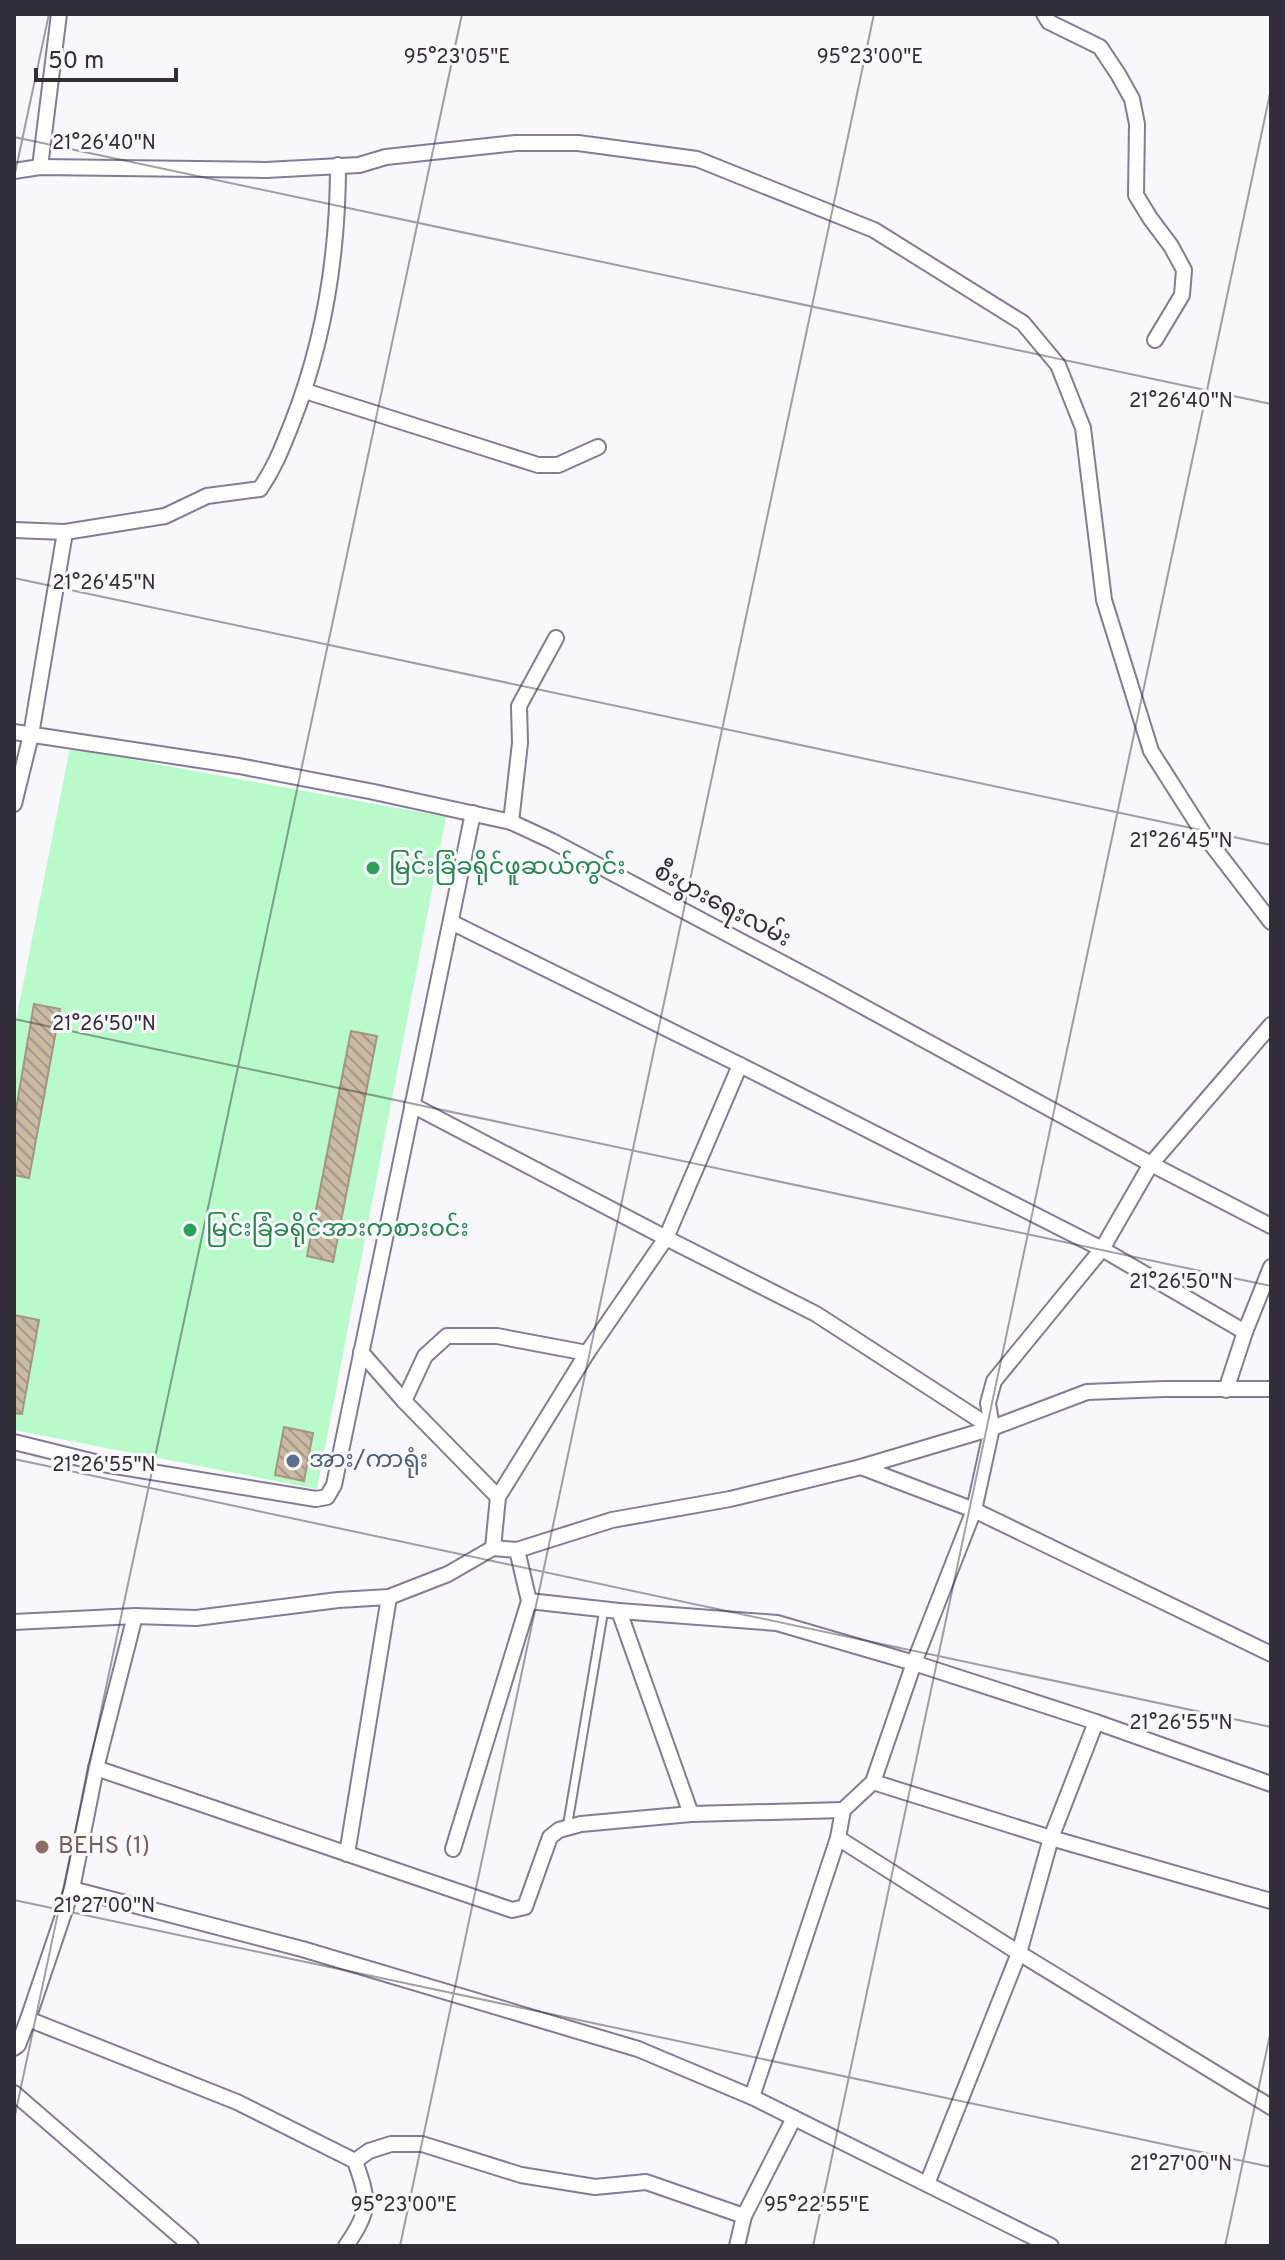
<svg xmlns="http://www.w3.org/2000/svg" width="1285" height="2260" font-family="Overpass,'Noto Sans Myanmar',sans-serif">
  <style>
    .pitch { fill: #b8fac9 }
    .building { fill: url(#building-back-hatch); stroke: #a5957f; stroke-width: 2 }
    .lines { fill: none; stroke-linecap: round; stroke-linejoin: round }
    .lane-casing { stroke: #837c94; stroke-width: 11 }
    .street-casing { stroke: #837c94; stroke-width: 18 }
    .lane { stroke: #fff; stroke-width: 7 }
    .street { stroke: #fff; stroke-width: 14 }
    .ticks { fill: none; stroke: #312e38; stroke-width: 2; stroke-opacity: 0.45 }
    .leisure-dot { fill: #2e9e5b; stroke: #f8f7fc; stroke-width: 3 }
    .service-dot { fill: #5c6f8a; stroke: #f8f7fc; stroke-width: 3 }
    .education-dot { fill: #8d6e63; stroke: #f8f7fc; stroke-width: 3 }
    .labels { text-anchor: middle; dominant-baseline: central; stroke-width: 6; stroke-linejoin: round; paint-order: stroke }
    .leisure-label { font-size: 24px; fill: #27864d; stroke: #f8f7fc; text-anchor: start }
    .street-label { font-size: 24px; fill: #312e38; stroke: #f8f7fc }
    .service-label { font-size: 24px; fill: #4e5e75; stroke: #f8f7fc; text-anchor: start }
    .education-label { font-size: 24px; fill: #785e54; stroke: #f8f7fc; text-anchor: start }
    .ticks-label { font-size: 20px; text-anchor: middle; fill: #312e38; stroke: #f8f7fc; stroke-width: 6; stroke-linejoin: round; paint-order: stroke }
  </style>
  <defs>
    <pattern id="building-back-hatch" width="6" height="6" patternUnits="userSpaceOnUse" patternTransform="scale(2)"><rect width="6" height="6" fill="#cbbaa3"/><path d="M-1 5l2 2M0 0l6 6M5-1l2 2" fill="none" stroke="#a59886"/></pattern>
  </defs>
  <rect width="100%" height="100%" fill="#f8f7fc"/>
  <polygon class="pitch" points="70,748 446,817 317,1489 14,1430 14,1030"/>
  <g class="building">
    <polygon points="34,1004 60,1009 29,1178 14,1175 14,1121"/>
    <polygon points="351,1031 377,1036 333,1262 307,1256"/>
    <polygon points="14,1315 39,1320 22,1414 14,1413"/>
    <polygon points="284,1427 313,1433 304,1481 275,1475"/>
  </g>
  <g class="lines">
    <defs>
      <polyline id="lane" points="567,1828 604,1609"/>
      <g id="street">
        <polyline points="1044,14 1049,22 1100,47 1118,74 1132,99 1137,124 1136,195 1150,218 1171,246 1184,270 1182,295 1155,340"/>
        <polyline points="40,167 59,14"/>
        <polyline points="14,171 40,167 266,170 359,165 386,157 516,143 578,143 697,159 874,230 1023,323 1058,365 1083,428 1104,600 1151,751 1205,836 1271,922"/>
        <polyline points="305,391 538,465 558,465 598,447"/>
        <path d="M 14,530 L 65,532 L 165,516 L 207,496 L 260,489 C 275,467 282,448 292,423 C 324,342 338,253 338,165"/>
        <polyline points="14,732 239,766 374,792 511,822 552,841 820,983 1151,1164 1271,1226"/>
        <polyline points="14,804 31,735 65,532"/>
        <polyline points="511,822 520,743 519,706 556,638"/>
        <polyline points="451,922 740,1065 1102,1249 1245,1332"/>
        <polyline points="412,1105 666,1238 816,1314 992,1428"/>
        <polyline points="361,1352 404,1401 498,1497"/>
        <polyline points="1226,1390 1245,1332 1271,1267"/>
        <polyline points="404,1401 425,1356 447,1336 497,1336 587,1353"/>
        <polyline points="14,1442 103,1464 316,1499 327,1497 334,1485 473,813"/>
        <polyline points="861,1467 974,1510 1271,1654"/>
        <polyline points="493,1548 498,1497 587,1353 666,1238 740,1065"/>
        <polyline points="529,1601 619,1611 777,1623 914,1663 1096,1722 1271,1784"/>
        <polyline points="619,1611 691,1814"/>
        <polyline points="14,1622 135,1616 196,1618 338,1600 389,1597 448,1574 493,1548 517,1550 612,1520 730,1499 861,1467 992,1428 1087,1392 1164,1389 1271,1389"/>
        <polyline points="96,1768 512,1910 525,1907 550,1837 559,1830 581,1824 691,1814 843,1810"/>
        <polyline points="873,1782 1051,1838 1271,1901"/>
        <polyline points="838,1838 1019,1953 1271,2107"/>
        <polyline points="453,1849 529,1601 517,1550"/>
        <polyline points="347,1854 389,1597"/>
        <polyline points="72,1889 302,1949 638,2049 752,2097 1051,2246"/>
        <path d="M 28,2019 L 237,2102 L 355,2161 C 369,2201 371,2209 346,2246"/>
        <polyline points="14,2048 18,2045 28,2019 72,1889 96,1768 135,1616"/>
        <polyline points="14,2093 191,2246"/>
        <polyline points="752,2097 838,1838 843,1810 873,1782 914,1663 974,1510 992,1428 988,1403 994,1381 1102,1249 1151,1164 1271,1025"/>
        <polyline points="355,2161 369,2151 391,2144 422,2144 521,2175 595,2187 646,2182 744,2216"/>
        <polyline points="927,2184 1019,1953 1051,1838 1096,1722"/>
        <polyline points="737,2246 744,2216 794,2118"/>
      </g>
    </defs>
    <use href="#lane" class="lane-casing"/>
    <use href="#street" class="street-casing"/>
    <use href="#lane" class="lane"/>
    <use href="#street" class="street"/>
  </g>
  <path class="ticks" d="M 14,137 L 1271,404M 14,178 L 49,14M 14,578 L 1271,845M 14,1019 L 1271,1286M 14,1459 L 1271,1727M 14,1900 L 1271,2167M 14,2120 L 462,14M 400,2246 L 874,14M 813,2246 L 1271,89M 1225,2246 L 1271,2030"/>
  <g class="leisure-dot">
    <circle cx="373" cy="868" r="8"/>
    <circle cx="190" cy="1230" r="8"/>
  </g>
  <circle class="service-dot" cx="293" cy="1461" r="8"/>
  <circle class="education-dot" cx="42" cy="1847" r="8"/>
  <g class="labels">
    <g class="leisure-label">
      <text x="389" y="868">မြင်းခြံခရိုင်ဖူဆယ်ကွင်း</text>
      <text x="206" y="1230">မြင်းခြံခရိုင်အားကစားဝင်း</text>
    </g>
    <g class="street-label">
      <text transform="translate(722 906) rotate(28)">စီးပွားရေးလမ်း</text>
    </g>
    <g class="service-label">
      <text x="309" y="1461">အား/ကာရုံး</text>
    </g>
    <g class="education-label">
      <text x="58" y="1847">BEHS (1)</text>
    </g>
  </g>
  <g class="ticks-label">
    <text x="457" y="63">95°23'05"E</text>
    <text x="870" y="63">95°23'00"E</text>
    <text x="104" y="149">21°26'40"N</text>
    <text x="1181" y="407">21°26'40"N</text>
    <text x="104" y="589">21°26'45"N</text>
    <text x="1181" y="847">21°26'45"N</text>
    <text x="104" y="1030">21°26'50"N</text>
    <text x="1181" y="1288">21°26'50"N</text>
    <text x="104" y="1471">21°26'55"N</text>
    <text x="1181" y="1729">21°26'55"N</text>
    <text x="104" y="1912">21°27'00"N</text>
    <text x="1181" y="2170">21°27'00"N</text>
    <text x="404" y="2211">95°23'00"E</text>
    <text x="817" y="2211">95°22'55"E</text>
  </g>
  <rect width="1285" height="2260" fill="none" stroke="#312e38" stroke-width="32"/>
  <path d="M36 68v12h140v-12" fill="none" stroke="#312e38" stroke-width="4"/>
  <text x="48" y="68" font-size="24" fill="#312e38" stroke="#f8f7fc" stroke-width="6" paint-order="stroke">50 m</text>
</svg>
